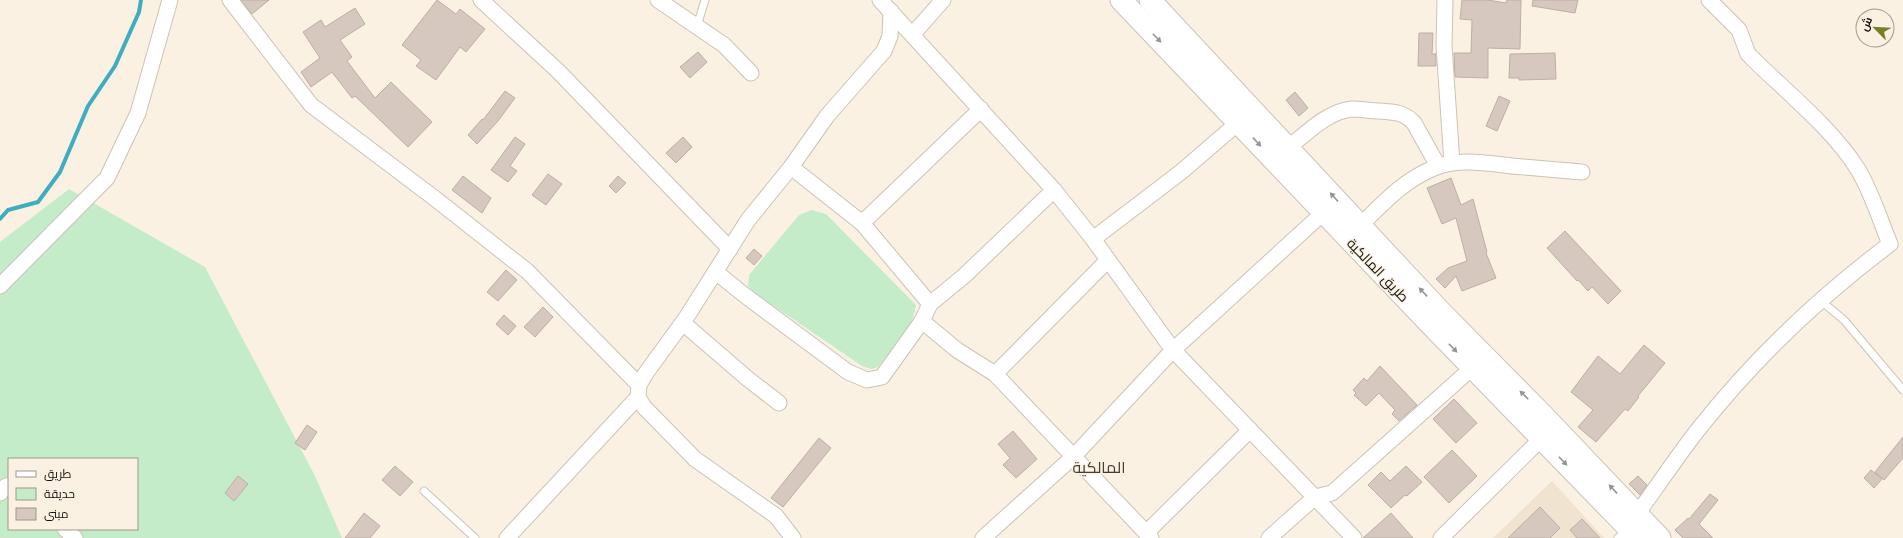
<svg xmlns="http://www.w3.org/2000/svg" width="1903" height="538" font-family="'Public Sans',Cairo,sans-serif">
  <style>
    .built { fill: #f0e3cf }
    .green { fill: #c4ecc9; fill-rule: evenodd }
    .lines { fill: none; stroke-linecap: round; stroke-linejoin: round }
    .stream { stroke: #3eadc1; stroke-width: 4 }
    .building { fill: #d6c7bf; stroke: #bdaea6 }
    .service-casing { stroke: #cbc3b6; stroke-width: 9 }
    .minor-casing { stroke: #cbc3b6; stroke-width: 17 }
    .secondary-casing { stroke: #cbc3b6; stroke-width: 23 }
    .service { stroke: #fff; stroke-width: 7 }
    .minor { stroke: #fff; stroke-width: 15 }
    .secondary { stroke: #fff; stroke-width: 21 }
    .oneway { fill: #969593 }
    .labels { text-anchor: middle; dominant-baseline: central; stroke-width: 3; stroke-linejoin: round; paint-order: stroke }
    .street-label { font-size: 14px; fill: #16130e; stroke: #faf1e3 }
    .quarter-label { font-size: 16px; fill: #443e33; stroke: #faf1e3 }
  </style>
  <rect width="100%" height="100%" fill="#faf1e3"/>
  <polygon class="built" points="1552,481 1604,538 1493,538"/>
  <g class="green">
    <path d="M 69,189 L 205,267 L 315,476 L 342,538 L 0,538 L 0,242 ZM 9,459 L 137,459 L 137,529 L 9,529 Z"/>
    <path d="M 812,210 L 826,214 L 916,305 C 912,332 895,346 878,367 L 871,369 L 862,366 L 753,292 L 748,286 L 749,275 L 799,215 Z"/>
  </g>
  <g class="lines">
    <polyline class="stream" points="0,219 8,210 38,202 60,172 88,106 115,66 139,12 141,0"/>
  </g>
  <g class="building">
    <polygon points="241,0 269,0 252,14"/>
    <polygon points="437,0 456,14 460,9 485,29 466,52 460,47 436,80 416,66 421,60 402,45"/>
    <polygon points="1462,0 1488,0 1506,3 1507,0 1521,0 1520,49 1488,48 1488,78 1455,77 1454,53 1471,53 1472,20 1460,19"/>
    <polygon points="1533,0 1578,0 1575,13 1532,6"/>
    <polygon points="355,8 365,24 340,40 352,57 347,61 375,98 391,82 432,122 408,147 355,96 352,98 332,72 311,87 301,72 320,58 303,32 321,20 325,27"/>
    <polygon points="1419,33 1433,33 1432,54 1436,54 1436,66 1418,66"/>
    <polygon points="698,52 707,62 690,78 680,67"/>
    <polygon points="1555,53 1556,79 1519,80 1519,78 1509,78 1510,54"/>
    <polygon points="505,91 515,98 498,121 477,144 468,135 482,119 483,120"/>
    <polygon points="1295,92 1308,108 1299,116 1286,100"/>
    <polygon points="1499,96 1510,101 1497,131 1486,126"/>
    <polygon points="515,137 525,144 510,166 517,171 508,182 491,170"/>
    <polygon points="683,137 692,147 676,163 666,153"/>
    <polygon points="548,174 562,184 546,205 532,195"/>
    <polygon points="463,176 491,198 482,213 452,190"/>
    <polygon points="618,176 626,183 616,193 609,186"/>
    <polygon points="1451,178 1461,205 1473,199 1487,252 1486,253 1496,278 1462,291 1456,276 1445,288 1436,279 1448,268 1467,261 1456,218 1442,224 1427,188"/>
    <polygon points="1565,231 1621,291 1608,304 1592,287 1588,291 1578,280 1577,281 1547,248"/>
    <polygon points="754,249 762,256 754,265 746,258"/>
    <polygon points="506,270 517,280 498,301 487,292"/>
    <polygon points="543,307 553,317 535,337 524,327"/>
    <polygon points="504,315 516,326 508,335 496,324"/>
    <polygon points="1644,345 1665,363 1638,396 1639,397 1628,411 1625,409 1596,442 1578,427 1593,410 1571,392 1598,356 1620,374"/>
    <polygon points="1380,366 1417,405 1399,421 1392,414 1395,410 1379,393 1366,406 1354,395 1356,393 1353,390 1364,378 1367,381"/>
    <polygon points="1454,399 1477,423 1456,443 1433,419"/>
    <polygon points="307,425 317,432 305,450 295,443"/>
    <polygon points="1013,431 1037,459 1016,478 1003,465 1010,458 998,444"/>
    <polygon points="1903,437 1903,458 1884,480 1875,472"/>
    <polygon points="819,438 831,448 783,507 771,498"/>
    <polygon points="1452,450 1477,476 1449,503 1424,477"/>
    <polygon points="395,466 413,482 400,496 382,480"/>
    <polygon points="1406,466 1422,482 1407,496 1405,495 1391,508 1368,485 1381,472 1390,481"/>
    <polygon points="1871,470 1882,479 1874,488 1864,478"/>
    <polygon points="238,476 248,484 234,501 225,493"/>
    <polygon points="1638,476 1647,485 1640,495 1629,484"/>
    <polygon points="1710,494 1718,500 1699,524 1713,538 1683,538 1675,530 1688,518 1689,519"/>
    <polygon points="1540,507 1560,528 1550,538 1508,538"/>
    <polygon points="364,513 380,526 370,538 345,538"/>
    <polygon points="1391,513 1413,538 1363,538"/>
    <polygon points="1582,519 1600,538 1577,538 1570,530"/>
  </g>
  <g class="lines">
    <defs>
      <g id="service">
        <polyline points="697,26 705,0"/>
        <polyline points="1821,301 1844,320 1903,390"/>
        <polyline points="424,491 475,538"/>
        <polyline points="1618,538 1627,529"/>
      </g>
      <g id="minor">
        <polyline points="230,0 311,105 433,197 527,271 639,385"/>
        <polyline points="481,0 558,71 730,249"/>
        <polyline points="658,0 724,45 751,73"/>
        <polyline points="880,0 1054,190 1093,239 1173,350 1354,538"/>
        <polyline points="1445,0 1444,46 1452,163"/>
        <polyline points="913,34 943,0"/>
        <path d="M 1289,147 C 1307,133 1328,111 1352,109 C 1361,109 1371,111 1380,111 C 1394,112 1404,112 1414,123 L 1438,166"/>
        <polyline points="791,167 862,223 930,304"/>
        <polyline points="862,223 981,109"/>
        <path d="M 1360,226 C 1383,203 1404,180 1434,168 C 1458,158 1486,163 1512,166 C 1535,168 1558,170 1582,172"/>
        <polyline points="1093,239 1181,172 1239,122"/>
        <polyline points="716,272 743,294 848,372 867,380 882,377 922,321 930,304 964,276 1054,190"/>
        <polyline points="0,286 107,178 138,113 170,0"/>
        <polyline points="922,321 957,350 995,374 1151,538"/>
        <polyline points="683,323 748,379 779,403"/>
        <polyline points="995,374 1107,261"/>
        <polyline points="0,493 6,486 9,485"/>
        <path d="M 1637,514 C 1657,487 1676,458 1697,431 C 1753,360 1818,298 1890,244 C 1879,218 1872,192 1857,168 C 1834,131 1788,93 1756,62 L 1748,54 L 1739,30 L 1709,0"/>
        <polyline points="65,529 75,538"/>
        <polyline points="1146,533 1250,430"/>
        <polyline points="507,538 638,397"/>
        <polyline points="793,538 776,516 695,459 644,407 638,397 639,385 646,373 686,318 748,220 791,167 827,116 884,51 890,36 891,11"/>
        <polyline points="983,538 1073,457 1173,350 1323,213"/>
        <polyline points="1269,538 1315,497 1332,493 1472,368"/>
        <polyline points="1441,538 1541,439"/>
      </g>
      <g id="secondary">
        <polyline points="1121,0 1430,324 1638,538"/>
        <polyline points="1150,0 1442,313 1541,413 1660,538"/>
      </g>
    </defs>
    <use href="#service" class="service-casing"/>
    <use href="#minor" class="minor-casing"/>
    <use href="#secondary" class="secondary-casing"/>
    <use href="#service" class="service"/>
    <use href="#minor" class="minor"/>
    <use href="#secondary" class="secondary"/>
  </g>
  <defs><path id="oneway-solid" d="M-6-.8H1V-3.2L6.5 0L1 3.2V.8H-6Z"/></defs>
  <g class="oneway">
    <use href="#oneway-solid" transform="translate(1157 38) rotate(46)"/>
    <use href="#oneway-solid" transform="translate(1257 142) rotate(47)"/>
    <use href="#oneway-solid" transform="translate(1334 197) rotate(-132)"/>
    <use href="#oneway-solid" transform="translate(1423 292) rotate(-133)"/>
    <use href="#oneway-solid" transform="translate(1453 348) rotate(46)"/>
    <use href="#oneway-solid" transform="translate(1524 395) rotate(-135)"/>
    <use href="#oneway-solid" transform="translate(1563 461) rotate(46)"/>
    <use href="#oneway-solid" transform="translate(1613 489) rotate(-133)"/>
  </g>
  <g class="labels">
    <g class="street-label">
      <text transform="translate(1378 270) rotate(46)">طريق المالكية</text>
    </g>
    <g class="quarter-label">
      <text x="1099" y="467">المالكية</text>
    </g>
  </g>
  <rect x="8" y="458" width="130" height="72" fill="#faf1e3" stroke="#9f988e"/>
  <rect x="16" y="471" width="20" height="6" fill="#ffffff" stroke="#9f988e"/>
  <text x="44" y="478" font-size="12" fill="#16130e">طريق</text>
  <rect x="16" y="488" width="20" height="12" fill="#c4ecc9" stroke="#9f988e"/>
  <text x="44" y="498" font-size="12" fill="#16130e">حديقة</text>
  <rect x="16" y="508" width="20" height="12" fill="#d6c7bf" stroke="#9f988e"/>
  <text x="44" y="518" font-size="12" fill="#16130e">مبنى</text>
  <g transform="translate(1875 28) rotate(294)"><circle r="19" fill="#faf1e3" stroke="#9f988e"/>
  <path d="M0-3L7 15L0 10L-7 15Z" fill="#797f29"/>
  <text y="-6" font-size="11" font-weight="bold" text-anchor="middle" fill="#16130e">ش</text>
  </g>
</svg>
